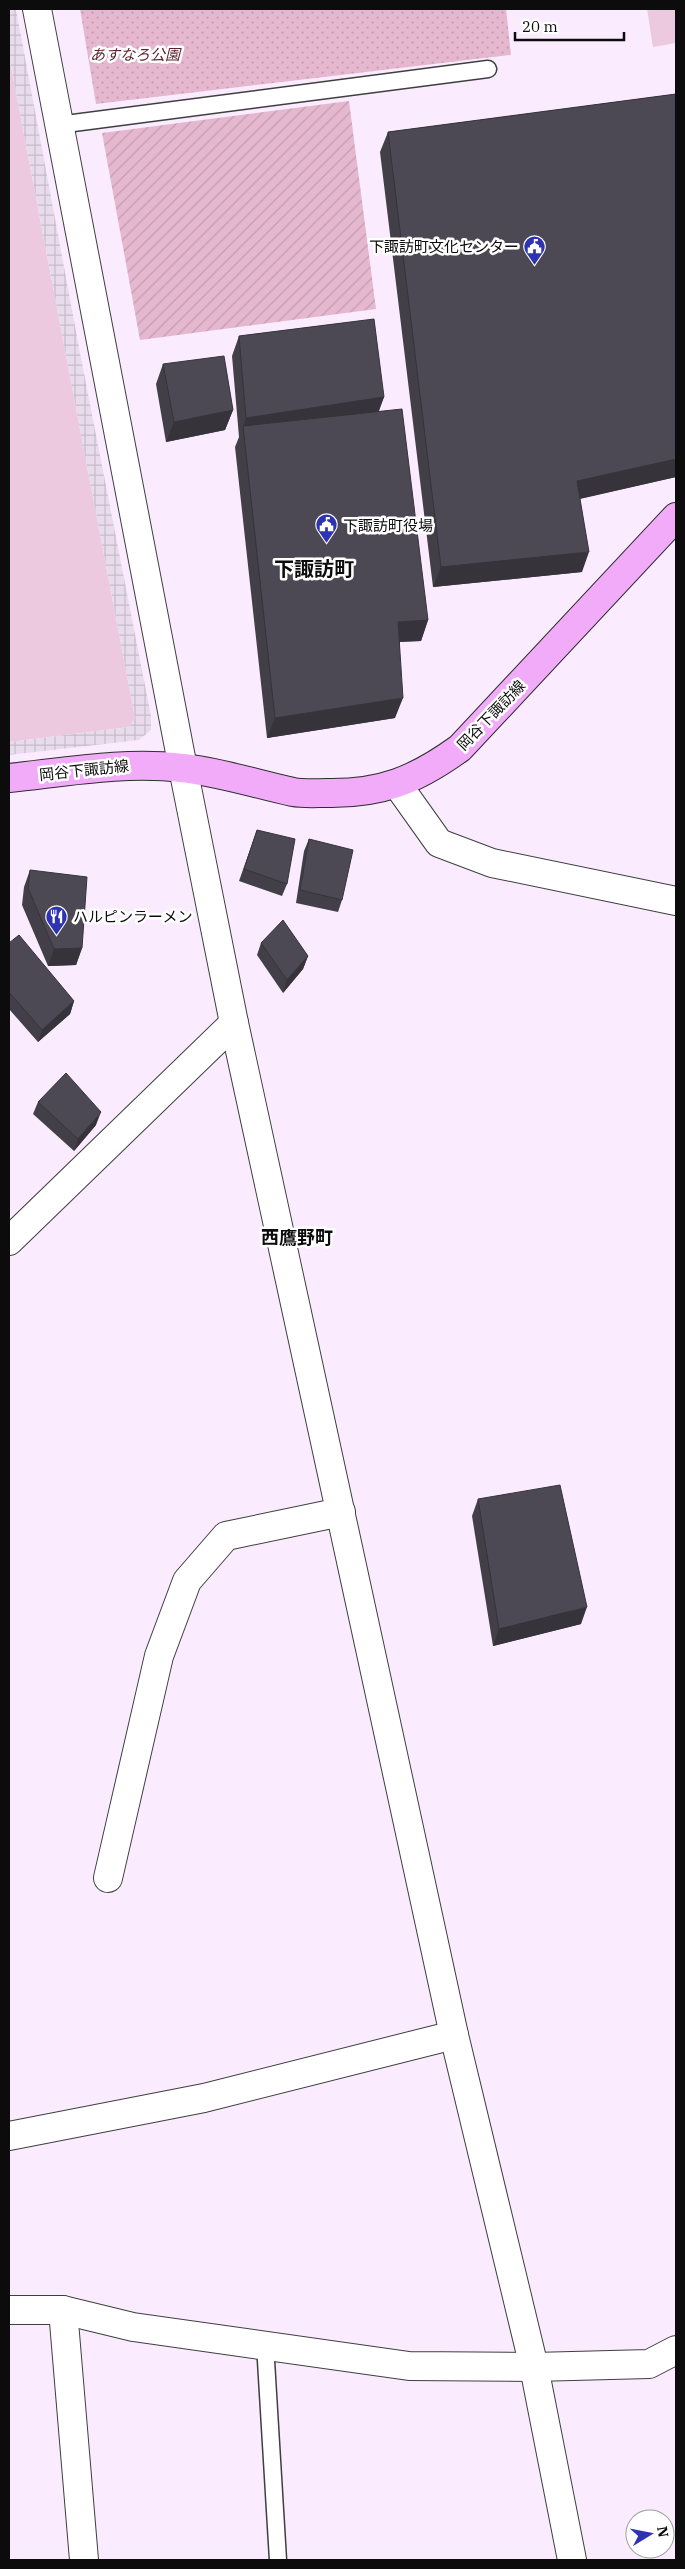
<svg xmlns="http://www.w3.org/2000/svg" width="685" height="2569" font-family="'IBM Plex Serif','Noto Sans JP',serif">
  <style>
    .park { fill: url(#park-dots) }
    .garden { fill: url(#garden-furrows) }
    .pitch { fill: #edc9e0 }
    .plaza { fill: url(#plaza-grid) }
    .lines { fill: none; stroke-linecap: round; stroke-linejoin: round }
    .service-casing { stroke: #3f3f3f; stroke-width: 19 }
    .minor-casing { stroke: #3f3f3f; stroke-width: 30 }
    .tertiary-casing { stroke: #3f3f3f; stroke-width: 30 }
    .secondary-casing { stroke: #2e2e2e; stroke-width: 30 }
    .service { stroke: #fff; stroke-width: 16 }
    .minor { stroke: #fff; stroke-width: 28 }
    .tertiary { stroke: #fff; stroke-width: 28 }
    .secondary { stroke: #f2abf9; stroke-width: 28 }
    .wall { fill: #423f48 }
    .shaded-wall { fill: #36333b }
    .building { fill: #4d4954; stroke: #36333b }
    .labels { text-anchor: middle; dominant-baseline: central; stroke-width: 5; stroke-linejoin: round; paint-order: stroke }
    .park-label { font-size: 15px; font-style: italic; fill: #5e212d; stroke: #fff }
    .poi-label { font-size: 15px; fill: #0c0c0c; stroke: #fff; text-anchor: start }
    .street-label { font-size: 15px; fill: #0c0c0c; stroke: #fff }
    .quarter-label { font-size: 18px; font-weight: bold; fill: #0c0c0c; stroke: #fff }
    .district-label { font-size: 20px; font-weight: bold; fill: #0c0c0c; stroke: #fff }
  </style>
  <defs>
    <pattern id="park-dots" width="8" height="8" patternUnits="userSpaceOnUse" patternTransform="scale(1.25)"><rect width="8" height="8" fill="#e5b8cf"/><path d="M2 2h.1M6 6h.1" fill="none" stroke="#c39db1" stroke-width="1.8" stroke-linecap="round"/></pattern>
    <pattern id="garden-furrows" width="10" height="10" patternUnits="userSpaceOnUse" patternTransform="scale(1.25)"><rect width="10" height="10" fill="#e5b8cf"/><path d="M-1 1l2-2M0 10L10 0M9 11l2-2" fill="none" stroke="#c39db1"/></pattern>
    <pattern id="plaza-grid" width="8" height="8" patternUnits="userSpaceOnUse" patternTransform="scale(1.25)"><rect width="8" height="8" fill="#e8dcec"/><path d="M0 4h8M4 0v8" fill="none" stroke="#c6bcc9"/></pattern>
  </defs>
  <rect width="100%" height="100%" fill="#faecfe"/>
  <polygon class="park" points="80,9 506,9 511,55 96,104"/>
  <polygon class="garden" points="349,101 376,309 140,340 102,133"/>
  <g class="pitch">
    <polygon points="647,9 676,9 676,43 653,47"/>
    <polygon points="9,56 135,718 129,727 9,742"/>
  </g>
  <polygon class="plaza" points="9,9 16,9 81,358 151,716 151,730 139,740 9,755 9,742 129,727 135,718 9,56"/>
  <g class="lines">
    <defs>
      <g id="service">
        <polyline points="58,125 488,69"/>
        <polyline points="265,2344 278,2560"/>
      </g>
      <g id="minor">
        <polyline points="397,784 439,843 492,863 676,901"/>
        <polyline points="9,1241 234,1023"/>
        <polyline points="108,1878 159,1656 187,1581 226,1536 341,1512"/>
        <polyline points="9,2136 204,2098 454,2035"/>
        <polyline points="9,2310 63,2310 133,2327 409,2366 534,2367 649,2364 676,2350"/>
        <polyline points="63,2310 84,2560"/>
      </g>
      <polyline id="tertiary" points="37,9 183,768 234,1023 454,2035 534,2367 572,2560"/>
      <path id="secondary" d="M 9,778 C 66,772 125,761 182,768 C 220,772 256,784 293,792 C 304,794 316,793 327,793 C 381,794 416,780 460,748 L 676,517"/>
    </defs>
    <use href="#service" class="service-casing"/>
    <use href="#minor" class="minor-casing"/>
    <use href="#tertiary" class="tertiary-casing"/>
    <use href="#secondary" class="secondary-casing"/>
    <use href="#service" class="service"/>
    <use href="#minor" class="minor"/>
    <use href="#tertiary" class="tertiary"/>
    <use href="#secondary" class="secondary"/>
  </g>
  <g class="wall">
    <polygon points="676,94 676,477 580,499 582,572 433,587 380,152 388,132"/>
    <polygon points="239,336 384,397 379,411 428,620 421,641 400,642 395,718 267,738 235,447 239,437 232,356"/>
    <polygon points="163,364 233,410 225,430 166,442 156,384"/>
    <polygon points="257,830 287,884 282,896 239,881"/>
    <polygon points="309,839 342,900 338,912 296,903 304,851"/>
    <polygon points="30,870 82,948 76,965 48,966 22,905 24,887"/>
    <polygon points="9,943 74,1001 70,1014 38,1042 9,1009"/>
    <polygon points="261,943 308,956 303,969 283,993 257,955"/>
    <polygon points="38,1102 96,1125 74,1151 33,1114"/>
    <polygon points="478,1499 581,1624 493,1646 472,1516"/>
  </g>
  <g class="shaded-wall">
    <polygon points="384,397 376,417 243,427 246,418"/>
    <polygon points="233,410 225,430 166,442 174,422"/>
    <polygon points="676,459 676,477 569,501 577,481"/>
    <polygon points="589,552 582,572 433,587 441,567"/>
    <polygon points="428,620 421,641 391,642 398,622"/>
    <polygon points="403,698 395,718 267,738 275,718"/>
    <polygon points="82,948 76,965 48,966 54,949"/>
    <polygon points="308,956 303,969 283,993 287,980"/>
    <polygon points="74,1001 70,1014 38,1042 42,1030"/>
    <polygon points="101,1112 96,1125 74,1151 78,1139"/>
    <polygon points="587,1607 581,1624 493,1646 499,1629"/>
  </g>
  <g class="building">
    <polygon points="676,94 676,459 577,481 589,552 441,567 388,132"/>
    <polygon points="374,319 384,397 246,418 239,336"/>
    <polygon points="224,356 233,410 174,422 163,364"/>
    <polygon points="402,409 428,620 398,622 403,698 275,718 243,426"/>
    <polygon points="257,830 295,839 287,884 244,869"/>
    <polygon points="309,839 353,850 342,900 300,890"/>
    <polygon points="30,870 87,877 82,948 54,949 28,888"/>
    <polygon points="283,920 308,956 287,980 261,943"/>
    <polygon points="19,935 74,1001 42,1030 9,992 9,943"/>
    <polygon points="66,1073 101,1112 78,1139 38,1102"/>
    <polygon points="560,1485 587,1607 499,1629 478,1499"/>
  </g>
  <defs>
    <symbol id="civic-pin" viewBox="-11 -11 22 30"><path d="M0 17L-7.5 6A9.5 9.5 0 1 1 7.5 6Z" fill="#2e33b1" stroke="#fff"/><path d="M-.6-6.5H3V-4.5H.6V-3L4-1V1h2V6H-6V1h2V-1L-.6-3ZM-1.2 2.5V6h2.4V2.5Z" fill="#fff"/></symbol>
    <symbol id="restaurant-pin" viewBox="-11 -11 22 30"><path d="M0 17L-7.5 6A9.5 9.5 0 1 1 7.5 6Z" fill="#2e33b1" stroke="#fff"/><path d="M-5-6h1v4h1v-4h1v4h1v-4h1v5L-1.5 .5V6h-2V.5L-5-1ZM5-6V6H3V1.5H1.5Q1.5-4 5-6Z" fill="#fff"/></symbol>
  </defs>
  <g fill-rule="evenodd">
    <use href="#civic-pin" x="522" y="234" width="25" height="34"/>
    <use href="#civic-pin" x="314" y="512" width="25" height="34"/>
    <use href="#restaurant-pin" x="44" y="904" width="25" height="34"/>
  </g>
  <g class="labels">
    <g class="park-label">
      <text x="135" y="54">あすなろ公園</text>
    </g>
    <g class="poi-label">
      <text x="519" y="246" text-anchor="end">下諏訪町文化センター</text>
      <text x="343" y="525">下諏訪町役場</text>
      <text x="73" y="916">ハルピンラーメン</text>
    </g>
    <g class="street-label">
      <text transform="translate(491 715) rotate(-46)">岡谷下諏訪線</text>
      <text transform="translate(84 770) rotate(-6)">岡谷下諏訪線</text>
    </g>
    <g class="quarter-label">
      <text x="297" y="1237">西鷹野町</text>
    </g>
    <g class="district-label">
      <text x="314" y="568">下諏訪町</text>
    </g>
  </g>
  <rect width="685" height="2569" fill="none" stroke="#0c0c0c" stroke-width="20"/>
  <g transform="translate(650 2534) rotate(80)"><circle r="24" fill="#ffffff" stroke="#9e9e9e"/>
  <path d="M0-4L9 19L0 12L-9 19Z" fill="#2e33b1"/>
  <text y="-8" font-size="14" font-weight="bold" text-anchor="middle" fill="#0c0c0c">N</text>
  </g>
  <path d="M515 32v8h109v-8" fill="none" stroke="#0c0c0c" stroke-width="2.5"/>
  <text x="522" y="32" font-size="15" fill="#0c0c0c" stroke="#ffffff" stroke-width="4" paint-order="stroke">20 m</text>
</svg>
